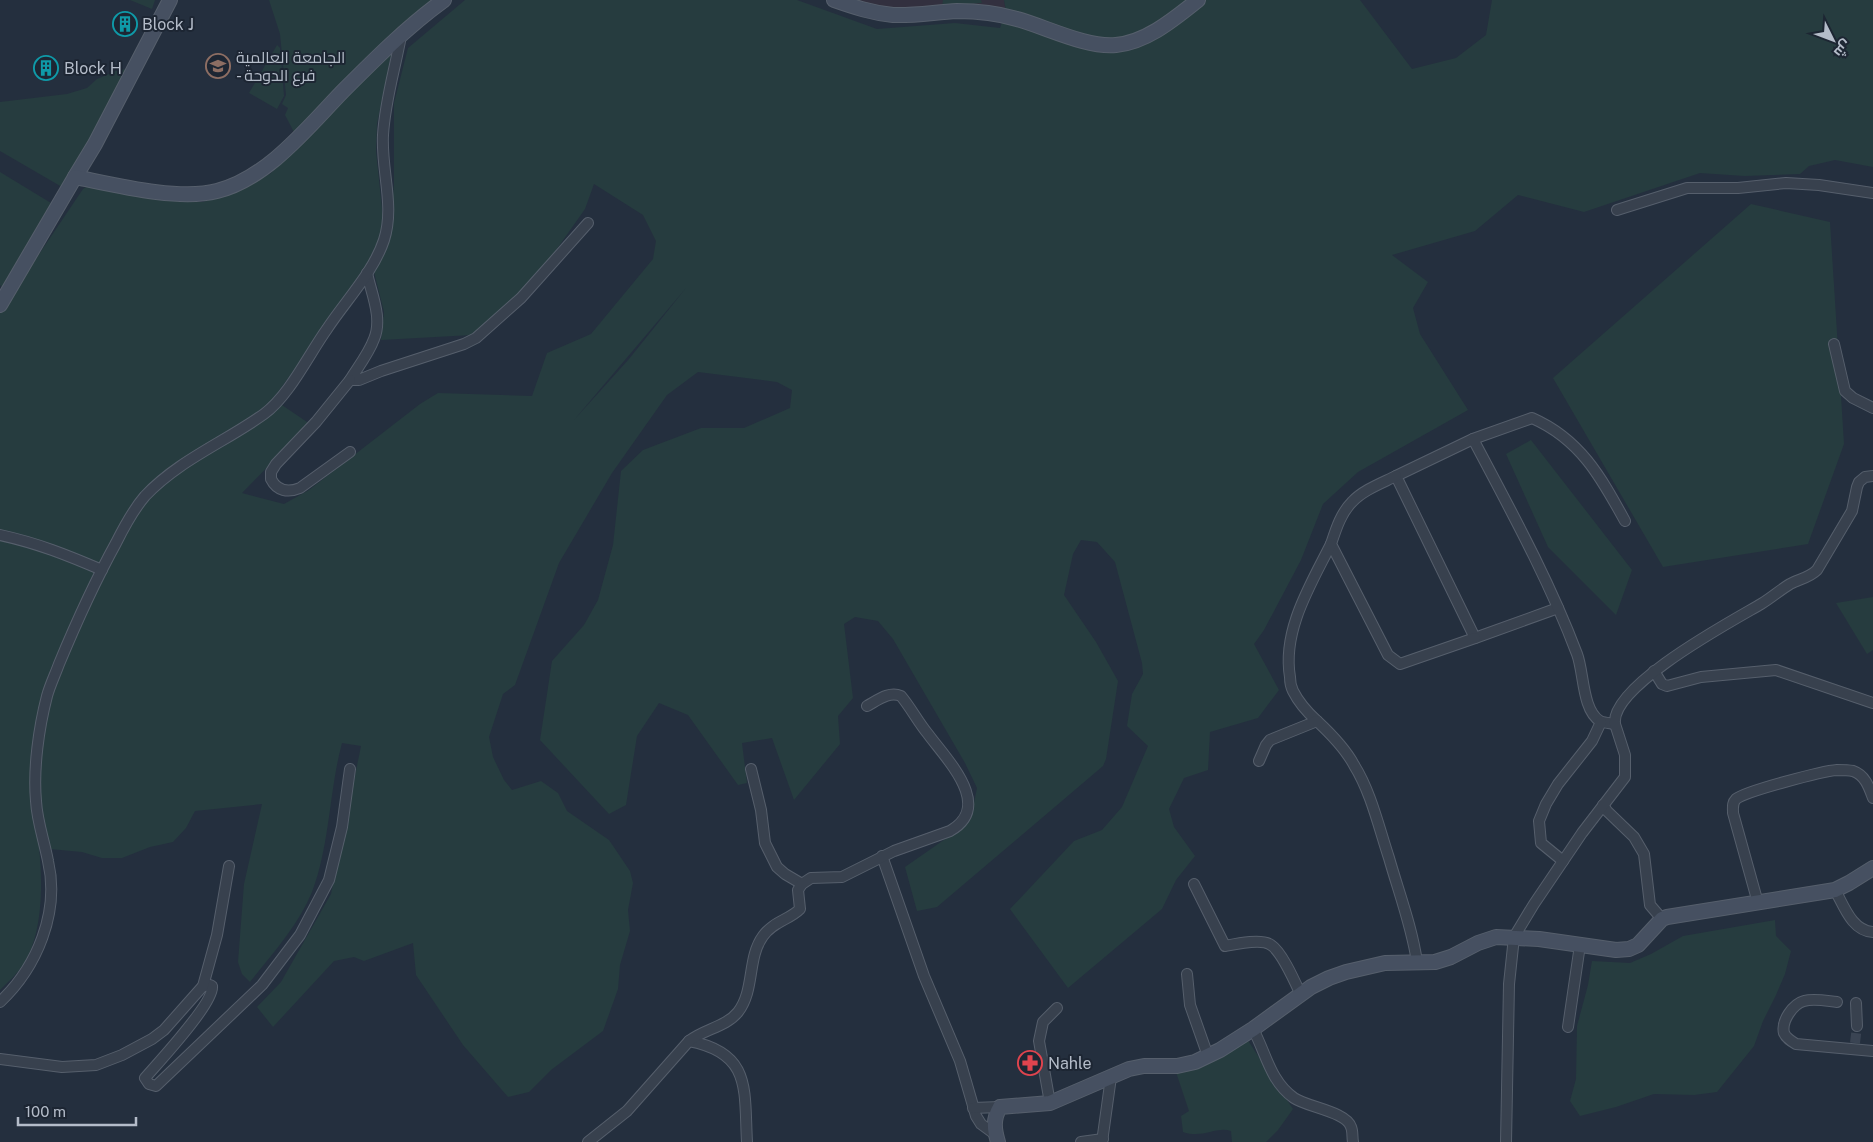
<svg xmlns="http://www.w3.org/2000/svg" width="1873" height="1142" font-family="'Public Sans',Cairo,sans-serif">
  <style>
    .medical { fill: #32303f }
    .green { fill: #263c3f; fill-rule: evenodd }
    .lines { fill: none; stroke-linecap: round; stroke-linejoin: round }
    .street-tunnel { stroke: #3a4453; stroke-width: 10; stroke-dasharray: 10 5; stroke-linecap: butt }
    .street-casing { stroke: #565f6c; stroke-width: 12 }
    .secondary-casing { stroke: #565f6c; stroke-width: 16 }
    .street { stroke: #38414e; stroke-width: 10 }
    .secondary { stroke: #465061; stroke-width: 14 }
    .labels { text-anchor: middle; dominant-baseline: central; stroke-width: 4; stroke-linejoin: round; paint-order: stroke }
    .poi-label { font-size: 16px; fill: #b4bcc9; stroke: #1d2633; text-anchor: start }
  </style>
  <rect width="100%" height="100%" fill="#242f3e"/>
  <polygon class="medical" points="859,0 1004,0 1006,11 905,10 858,2"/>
  <g class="green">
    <polygon points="130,0 155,0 152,9"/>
    <polygon points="269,0 434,0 295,134 285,115 288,108 282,104 286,95 280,34"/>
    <path d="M 465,0 L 797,0 L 877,29 L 955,23 L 1000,28 L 1006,11 L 1004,0 L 1360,0 L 1412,69 L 1456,58 L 1486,35 L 1492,0 L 1873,0 L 1873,167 L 1835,160 L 1809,166 L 1800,174 L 1745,176 L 1700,173 L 1584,212 L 1518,195 L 1475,231 L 1392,255 L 1428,282 L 1413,308 L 1420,334 L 1468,410 L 1358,472 L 1323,504 L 1301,560 L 1264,630 L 1254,644 L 1279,690 L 1258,718 L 1210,732 L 1208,770 L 1184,778 L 1169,809 L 1174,827 L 1195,856 L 1176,880 L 1162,909 L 1068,988 L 1010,909 L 1074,841 L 1102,830 L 1122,807 L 1148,746 L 1127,726 L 1132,694 L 1143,674 L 1142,663 L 1115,562 L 1097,542 L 1081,540 L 1073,554 L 1064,595 L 1096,642 L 1118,681 L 1106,759 L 1103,766 L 937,907 L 917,911 L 905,867 L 961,828 L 972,812 L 977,788 L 965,763 L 893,639 L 878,621 L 855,617 L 844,624 L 853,698 L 838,716 L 840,744 L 794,800 L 772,738 L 742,743 L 747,783 L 738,785 L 688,715 L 659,703 L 637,736 L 626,805 L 609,814 L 540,740 L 552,661 L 584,625 L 598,600 L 613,545 L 621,471 L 643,450 L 701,428 L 744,428 L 790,408 L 792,390 L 777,382 L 698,372 L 667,395 L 612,473 L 559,563 L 515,685 L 503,694 L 489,737 L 493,757 L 504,780 L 512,790 L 541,781 L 558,793 L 567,811 L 609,840 L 630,871 L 633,883 L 628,910 L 630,931 L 620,965 L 618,989 L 603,1031 L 551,1070 L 529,1092 L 508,1097 L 463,1045 L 416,975 L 413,943 L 364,961 L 354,957 L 334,961 L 273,1027 L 257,1007 L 281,982 L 331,894 L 361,746 L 342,743 C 329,791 330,845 312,892 C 298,926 272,954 250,982 L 242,974 L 238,962 L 244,884 L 262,804 L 195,811 L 186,828 L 173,842 L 150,847 L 122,858 L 102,858 L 82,852 L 39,848 C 43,882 43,935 23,965 C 17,974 8,982 0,990 L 0,312 L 83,189 L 89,185 L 182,202 L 203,202 L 270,174 L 392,51 L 377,124 L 376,151 L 383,218 L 379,240 L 371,260 L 362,275 L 273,399 L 310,424 L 242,493 L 284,504 L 309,490 L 420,404 L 438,393 L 532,396 L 547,353 L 591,334 L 653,259 L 656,241 L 643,215 L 594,184 L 585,209 L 535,280 L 472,335 L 381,340 L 384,312 L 374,272 L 388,245 L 394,185 L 394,103 L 408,48 ZM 686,288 L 629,359 L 574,420 Z"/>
    <polygon points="943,0 981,0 982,3 942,6"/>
    <polygon points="277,45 280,48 284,96 277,109 249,93"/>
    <polygon points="131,68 62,187 0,151 0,102 67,94 87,88 97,79 116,71"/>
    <polygon points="0,172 51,203 2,287 0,285"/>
    <polygon points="1751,204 1830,222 1844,444 1808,544 1663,567 1553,378"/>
    <polygon points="1531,440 1632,570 1616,615 1548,547 1506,454"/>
    <polygon points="1873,597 1873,650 1867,654 1836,603"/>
    <polygon points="1775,920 1776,936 1791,951 1785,974 1776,995 1763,1021 1754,1046 1717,1092 1694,1095 1654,1094 1616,1107 1580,1116 1570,1101 1576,1079 1577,1026 1588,985 1592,961 1630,963 1651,954 1683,936"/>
    <path d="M 1247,1039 L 1293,1109 L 1278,1130 L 1266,1142 L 1232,1142 L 1231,1131 C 1216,1126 1203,1139 1183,1132 L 1181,1116 L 1189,1111 L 1176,1072 Z"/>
  </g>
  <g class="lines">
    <polyline class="street-tunnel" points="1855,1043 1857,1026"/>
    <defs>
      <g id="street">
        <polyline points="1617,210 1687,188 1738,188 1786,183 1819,185 1873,193"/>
        <path d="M 367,273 C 371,293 383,318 374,339 C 369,353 358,367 350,380 L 359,380 L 381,371 L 464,344 L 476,338 L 521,298 L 588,223"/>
        <polyline points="1834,344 1845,391 1853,398 1873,408"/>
        <polyline points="1473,439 1396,476 1475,638 1558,608"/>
        <path d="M 350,452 L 300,488 C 288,493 277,491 271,479 L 271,472 L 276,464 L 316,422 L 350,380"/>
        <path d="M 1396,476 C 1382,483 1363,490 1352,502 C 1341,513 1336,529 1331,544 L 1388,655 L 1400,664 L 1475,638"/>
        <path d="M 0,535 C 37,543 67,555 102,570"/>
        <polyline points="1654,671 1662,684 1667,686 1701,677 1776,670 1873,703"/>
        <path d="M 1317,721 C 1307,712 1299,703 1293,691 C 1291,687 1290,681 1290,677 C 1282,630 1311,584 1331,544"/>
        <path d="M 1615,724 C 1610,723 1604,723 1600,721 C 1582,710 1584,672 1577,654 C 1549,580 1510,509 1473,439 L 1532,418 C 1580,439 1601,477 1625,521"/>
        <path d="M 1259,761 L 1266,745 L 1270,740 L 1317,721 C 1331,734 1345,748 1354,765 C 1371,792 1379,828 1389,858 C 1399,893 1412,927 1417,962"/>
        <polyline points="751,769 761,810 765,843 777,867 785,874 802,884"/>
        <polyline points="1603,805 1607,811 1634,837 1644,854 1650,905 1662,919"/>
        <polyline points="882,856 924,976 960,1061 976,1116 981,1124 996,1135"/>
        <polyline points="1563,861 1541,843 1539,821 1546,804 1558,784 1592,741 1601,722"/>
        <path d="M 1194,884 L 1225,946 C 1235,944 1262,938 1271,945 C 1282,952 1295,982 1301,995"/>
        <path d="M 1835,890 C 1844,906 1852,931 1873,932"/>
        <path d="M 1758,903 L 1733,813 C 1733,807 1732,803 1736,799 C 1746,791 1823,771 1837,770 C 1842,770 1848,770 1853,771 C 1865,775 1869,787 1873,798"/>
        <polyline points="1187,974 1190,1005 1208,1056"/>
        <path d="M 203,986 L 210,985 L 212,986 C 215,1002 157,1064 145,1078 L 149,1084 L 156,1086 L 262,985 L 300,935 L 329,880 L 342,827 L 350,769"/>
        <path d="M 0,1002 C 37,967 60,912 48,861 C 44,840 37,821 36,801 C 33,768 39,727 47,696 C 50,685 55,675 59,664 C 76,623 94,583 116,543 C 124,527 133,510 145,496 C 179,460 225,442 264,414 C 289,396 309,354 327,329 C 346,300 373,273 384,240 C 395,206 381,170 383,135 C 385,101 395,69 401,36"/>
        <path d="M 1837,1002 C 1827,1001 1814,998 1804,1001 C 1793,1004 1781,1021 1784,1033 C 1786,1038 1791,1041 1796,1044 L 1873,1051"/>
        <polyline points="1856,1003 1857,1026"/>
        <polyline points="1568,1027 1580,945"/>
        <path d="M 1253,1029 C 1266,1053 1270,1081 1294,1098 C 1307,1107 1347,1112 1351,1127 C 1353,1131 1352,1137 1353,1142"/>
        <path d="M 689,1041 C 752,1053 744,1090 747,1142"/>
        <polyline points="0,1059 62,1067 96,1065 122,1055 152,1039 164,1030 203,986 217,935 229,866"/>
        <polyline points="1050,1103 1039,1041 1043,1022 1057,1008"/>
        <polyline points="973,1108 1000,1107"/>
        <path d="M 588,1142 L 627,1111 L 689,1041 C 704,1029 726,1027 738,1012 C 755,990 747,958 763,936 C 774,921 789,920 800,909 L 798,890 L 802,884 L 811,878 L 842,877 L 894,851 L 950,831 C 994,806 947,760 928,734 C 918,722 911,708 901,696 C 889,691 878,700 867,706"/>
        <polyline points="1081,1142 1103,1139"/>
        <polyline points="1102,1142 1111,1077"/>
        <path d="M 1506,1142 L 1509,984 L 1514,937 L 1534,904 L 1582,833 L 1625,777 L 1625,755 L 1615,724 C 1610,686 1732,621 1761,604 C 1771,598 1780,590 1790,584 C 1799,579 1809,578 1817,570 L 1852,511 L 1857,487 L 1859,482 L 1865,477 L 1873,476"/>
      </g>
      <g id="secondary">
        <path d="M 834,0 C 854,7 872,13 893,15 C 914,16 936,12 957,11 C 978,11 997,13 1017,19 C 1046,27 1087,48 1116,45 C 1147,42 1174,19 1198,0"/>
        <polyline points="75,177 95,144 170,0"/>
        <path d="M 0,305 L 75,177 C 115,185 178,201 217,191 C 267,179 309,126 343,91 C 375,59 408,26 444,0"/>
        <path d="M 998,1142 C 994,1129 993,1119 1000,1107 L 1050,1103 L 1129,1069 L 1144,1066 L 1177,1066 L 1195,1062 L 1220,1050 L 1253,1029 L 1311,987 L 1329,978 L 1346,972 L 1385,963 L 1435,962 L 1451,957 L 1478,943 L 1496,937 L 1539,939 L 1616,950 L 1629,949 L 1638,945 L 1662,919 L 1667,917 L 1835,890 L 1849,883 L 1873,868"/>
      </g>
    </defs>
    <use href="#street" class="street-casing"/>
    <use href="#secondary" class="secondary-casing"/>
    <use href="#street" class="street"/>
    <use href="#secondary" class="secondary"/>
  </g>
  <defs>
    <symbol id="building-ring" viewBox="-11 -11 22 22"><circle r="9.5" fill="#1d2633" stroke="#0f9aa8" stroke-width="1.5"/><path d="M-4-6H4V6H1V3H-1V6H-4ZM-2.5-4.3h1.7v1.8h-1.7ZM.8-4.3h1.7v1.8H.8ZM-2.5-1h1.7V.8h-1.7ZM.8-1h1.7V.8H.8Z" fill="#0f9aa8"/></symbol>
    <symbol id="university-ring" viewBox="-11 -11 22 22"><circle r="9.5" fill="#1d2633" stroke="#8d6e63" stroke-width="1.5"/><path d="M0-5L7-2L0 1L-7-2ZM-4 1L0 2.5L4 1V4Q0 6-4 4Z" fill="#8d6e63"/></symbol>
    <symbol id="pharmacy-ring" viewBox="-11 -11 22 22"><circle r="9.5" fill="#1d2633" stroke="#e0444e" stroke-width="1.5"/><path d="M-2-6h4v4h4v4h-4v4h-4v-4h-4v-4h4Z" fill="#e0444e"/></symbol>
  </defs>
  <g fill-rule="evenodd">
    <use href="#building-ring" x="111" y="10" width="28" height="28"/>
    <use href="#university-ring" x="204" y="52" width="28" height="28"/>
    <use href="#building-ring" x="32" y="54" width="28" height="28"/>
    <use href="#pharmacy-ring" x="1016" y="1049" width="28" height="28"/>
  </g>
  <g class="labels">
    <g class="poi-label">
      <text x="142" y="24">Block J</text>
      <text x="236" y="57">الجامعة العالمية<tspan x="236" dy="18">- فرع الدوحة</tspan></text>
      <text x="64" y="68">Block H</text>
      <text x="1048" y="1063">Nahle</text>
    </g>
  </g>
  <g transform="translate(1833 40) rotate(132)" stroke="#1d2633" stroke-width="4" paint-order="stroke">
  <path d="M0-4L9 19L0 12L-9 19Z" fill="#b4bcc9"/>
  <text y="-8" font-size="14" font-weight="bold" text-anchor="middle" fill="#b4bcc9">ش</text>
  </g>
  <path d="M18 1117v8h118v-8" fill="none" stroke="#b4bcc9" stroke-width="2.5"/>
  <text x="25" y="1117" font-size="15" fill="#b4bcc9" stroke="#1d2633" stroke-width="4" paint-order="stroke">100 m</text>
</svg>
